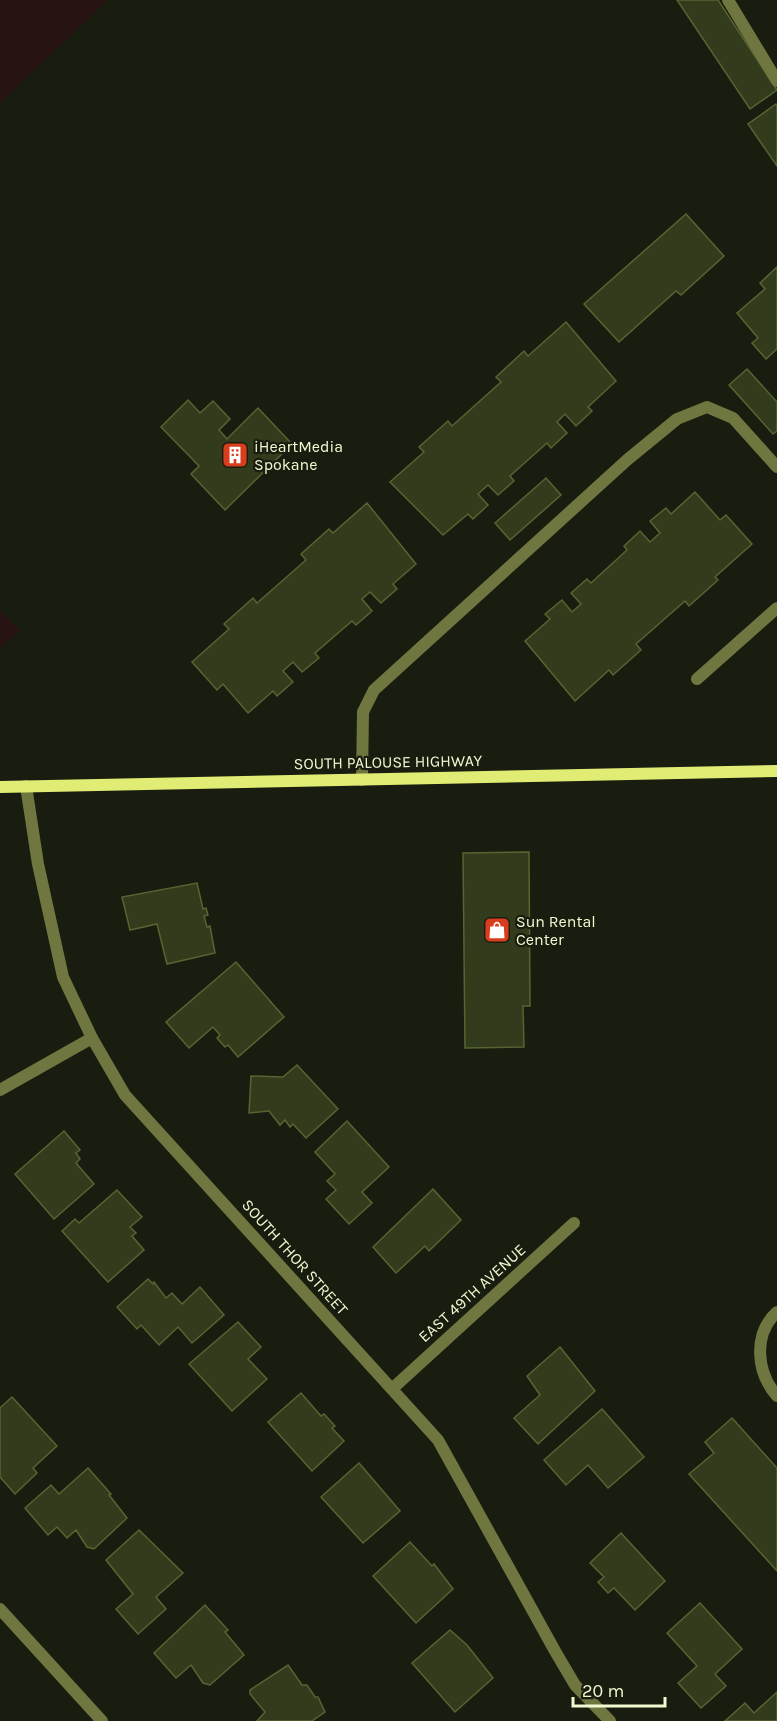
<svg xmlns="http://www.w3.org/2000/svg" width="777" height="1721" font-family="Karla,sans-serif">
  <style>
    .green { fill: #261312 }
    .building { fill: #333b1d; stroke: #576432; stroke-width: 1.5 }
    .lines { fill: none; stroke-linecap: round; stroke-linejoin: round }
    .lane { stroke: #707640; stroke-width: 12 }
    .street { stroke: #707640; stroke-width: 12 }
    .secondary { stroke: #e1ec74; stroke-width: 12 }
    .labels { text-anchor: middle; dominant-baseline: central; stroke-width: 4.5; stroke-linejoin: round; paint-order: stroke }
    .poi-label { font-size: 16px; fill: #f1f9d1; stroke: #191d0f; text-anchor: start }
    .street-label { font-size: 16px; fill: #f1f9d1; stroke: #191d0f }
  </style>
  <rect width="100%" height="100%" fill="#191d0f"/>
  <g class="green">
    <polygon points="0,0 108,0 0,103"/>
    <polygon points="0,610 20,630 0,649"/>
  </g>
  <g class="building">
    <polygon points="677,0 718,0 777,90 750,109"/>
    <polygon points="776,104 777,106 777,166 748,124"/>
    <polygon points="686,214 724,256 681,295 676,291 619,342 584,304"/>
    <polygon points="777,267 777,349 766,359 752,343 758,338 737,313 765,289 760,283"/>
    <polygon points="566,322 616,381 588,407 592,411 576,426 565,414 557,422 567,433 551,448 547,443 510,476 514,481 498,495 488,485 478,494 488,505 473,519 468,514 443,535 390,482 424,452 419,447 448,421 452,426 501,382 496,377 524,351 528,356"/>
    <polygon points="747,369 777,402 777,431 773,434 729,385"/>
    <polygon points="188,400 200,413 213,401 230,419 219,430 227,439 258,408 292,444 225,510 191,474 199,466 161,427"/>
    <polygon points="546,478 561,495 510,540 495,523"/>
    <polygon points="695,492 720,520 726,515 752,544 715,577 718,580 689,606 685,601 636,644 641,650 613,675 609,670 575,701 525,641 550,619 545,614 562,600 572,612 581,604 571,593 587,579 591,583 627,550 624,546 640,531 650,542 660,533 650,521 666,508 671,514"/>
    <polygon points="367,503 416,564 393,584 397,589 381,603 370,592 362,599 372,611 356,625 352,621 315,653 319,658 302,672 293,662 283,671 293,682 277,696 273,691 248,713 223,684 217,690 192,662 229,629 224,624 253,598 257,603 306,560 301,554 329,529 333,533"/>
    <polygon points="529,852 530,1006 523,1006 524,1047 465,1048 463,853"/>
    <polygon points="197,883 203,909 206,908 208,915 204,916 207,927 210,926 215,953 167,964 157,924 130,930 122,897"/>
    <polygon points="236,962 284,1017 238,1057 228,1045 225,1047 217,1038 220,1035 213,1027 189,1048 166,1022"/>
    <polygon points="297,1065 338,1109 306,1138 293,1124 290,1127 285,1120 280,1125 269,1111 249,1113 251,1076 283,1077"/>
    <polygon points="347,1121 389,1167 362,1192 372,1203 349,1224 326,1199 336,1190 327,1181 335,1174 315,1152"/>
    <polygon points="64,1131 80,1150 76,1153 80,1159 76,1163 94,1184 54,1219 15,1174"/>
    <polygon points="433,1189 461,1220 429,1251 425,1246 396,1273 373,1247"/>
    <polygon points="117,1190 142,1217 130,1227 136,1233 132,1236 144,1250 108,1282 62,1231 75,1219 79,1223"/>
    <polygon points="148,1279 153,1284 154,1282 166,1298 172,1293 182,1304 200,1287 224,1315 192,1343 178,1327 159,1345 141,1325 137,1329 117,1307"/>
    <polygon points="238,1322 261,1347 248,1359 267,1379 232,1411 189,1364"/>
    <polygon points="560,1347 595,1391 538,1444 514,1418 540,1395 527,1376"/>
    <polygon points="301,1393 321,1416 324,1414 335,1426 332,1428 344,1441 312,1471 268,1422"/>
    <polygon points="12,1397 57,1446 33,1468 37,1473 15,1494 0,1477 0,1408"/>
    <polygon points="602,1409 644,1457 608,1488 588,1465 566,1485 544,1460"/>
    <polygon points="732,1418 777,1468 777,1571 689,1474 714,1453 705,1442"/>
    <polygon points="359,1463 400,1511 363,1543 321,1497"/>
    <polygon points="88,1468 111,1494 109,1495 127,1518 94,1549 87,1547 76,1530 67,1538 57,1527 48,1535 25,1508 51,1485 59,1494"/>
    <polygon points="139,1530 183,1573 156,1597 166,1609 138,1634 116,1609 133,1594 106,1560"/>
    <polygon points="621,1533 665,1581 635,1610 614,1588 608,1593 598,1582 604,1577 590,1563"/>
    <polygon points="410,1542 432,1566 434,1564 453,1589 416,1623 373,1576"/>
    <polygon points="700,1603 742,1649 715,1674 726,1686 701,1708 678,1683 697,1666 667,1633"/>
    <polygon points="205,1605 228,1630 225,1632 244,1655 210,1685 203,1683 191,1665 176,1678 154,1653"/>
    <polygon points="450,1630 467,1645 493,1678 455,1712 412,1663"/>
    <polygon points="288,1665 302,1685 307,1685 315,1697 318,1697 325,1712 312,1721 257,1721 265,1712 250,1694 250,1690"/>
    <polygon points="777,1692 777,1721 725,1721 745,1703 754,1713"/>
  </g>
  <g class="lines">
    <g class="lane">
      <polyline points="728,0 777,81"/>
      <polyline points="697,679 777,608"/>
      <polyline points="362,780 363,712 374,690 627,460 677,419 707,407 733,418 777,467"/>
      <path d="M 777,1312 C 753,1334 756,1372 777,1396"/>
    </g>
    <g class="street">
      <polyline points="26,786 38,864 63,977 92,1038 125,1095 438,1440 555,1651 575,1685 610,1721"/>
      <polyline points="0,1090 92,1038"/>
      <polyline points="393,1388 574,1223"/>
      <polyline points="0,1609 102,1721"/>
    </g>
    <polyline class="secondary" points="0,787 777,771"/>
  </g>
  <defs>
    <symbol id="building-square" viewBox="-11 -11 22 22"><rect x="-9" y="-9" width="18" height="18" rx="4" fill="#d83d1d" stroke="#191d0f"/><path d="M-4-6H4V6H1V3H-1V6H-4ZM-2.5-4.3h1.7v1.8h-1.7ZM.8-4.3h1.7v1.8H.8ZM-2.5-1h1.7V.8h-1.7ZM.8-1h1.7V.8H.8Z" fill="#fff"/></symbol>
    <symbol id="shop-square" viewBox="-11 -11 22 22"><rect x="-9" y="-9" width="18" height="18" rx="4" fill="#d83d1d" stroke="#191d0f"/><path d="M-5-2.5h2.3a2.7 3.5 0 0 1 5.4 0H5L5.5 6h-11ZM-1.5-2.5h3a1.5 2.3 0 0 0-3 0Z" fill="#fff"/></symbol>
  </defs>
  <g fill-rule="evenodd">
    <use href="#building-square" x="220" y="440" width="30" height="30"/>
    <use href="#shop-square" x="482" y="915" width="30" height="30"/>
  </g>
  <g class="labels">
    <g class="poi-label">
      <text x="254" y="446">iHeartMedia<tspan x="254" dy="18">Spokane</tspan></text>
      <text x="516" y="921">Sun Rental<tspan x="516" dy="18">Center</tspan></text>
    </g>
    <g class="street-label">
      <text transform="translate(388 762) rotate(-1)">SOUTH PALOUSE HIGHWAY</text>
      <text transform="translate(295 1257) rotate(48)">SOUTH THOR STREET</text>
      <text transform="translate(472 1293) rotate(-42)">EAST 49TH AVENUE</text>
    </g>
  </g>
  <path d="M573 1697v9h92v-9" fill="none" stroke="#f1f9d1" stroke-width="3"/>
  <text x="582" y="1697" font-size="18" fill="#f1f9d1" stroke="#191d0f" stroke-width="4.5" paint-order="stroke">20 m</text>
</svg>
